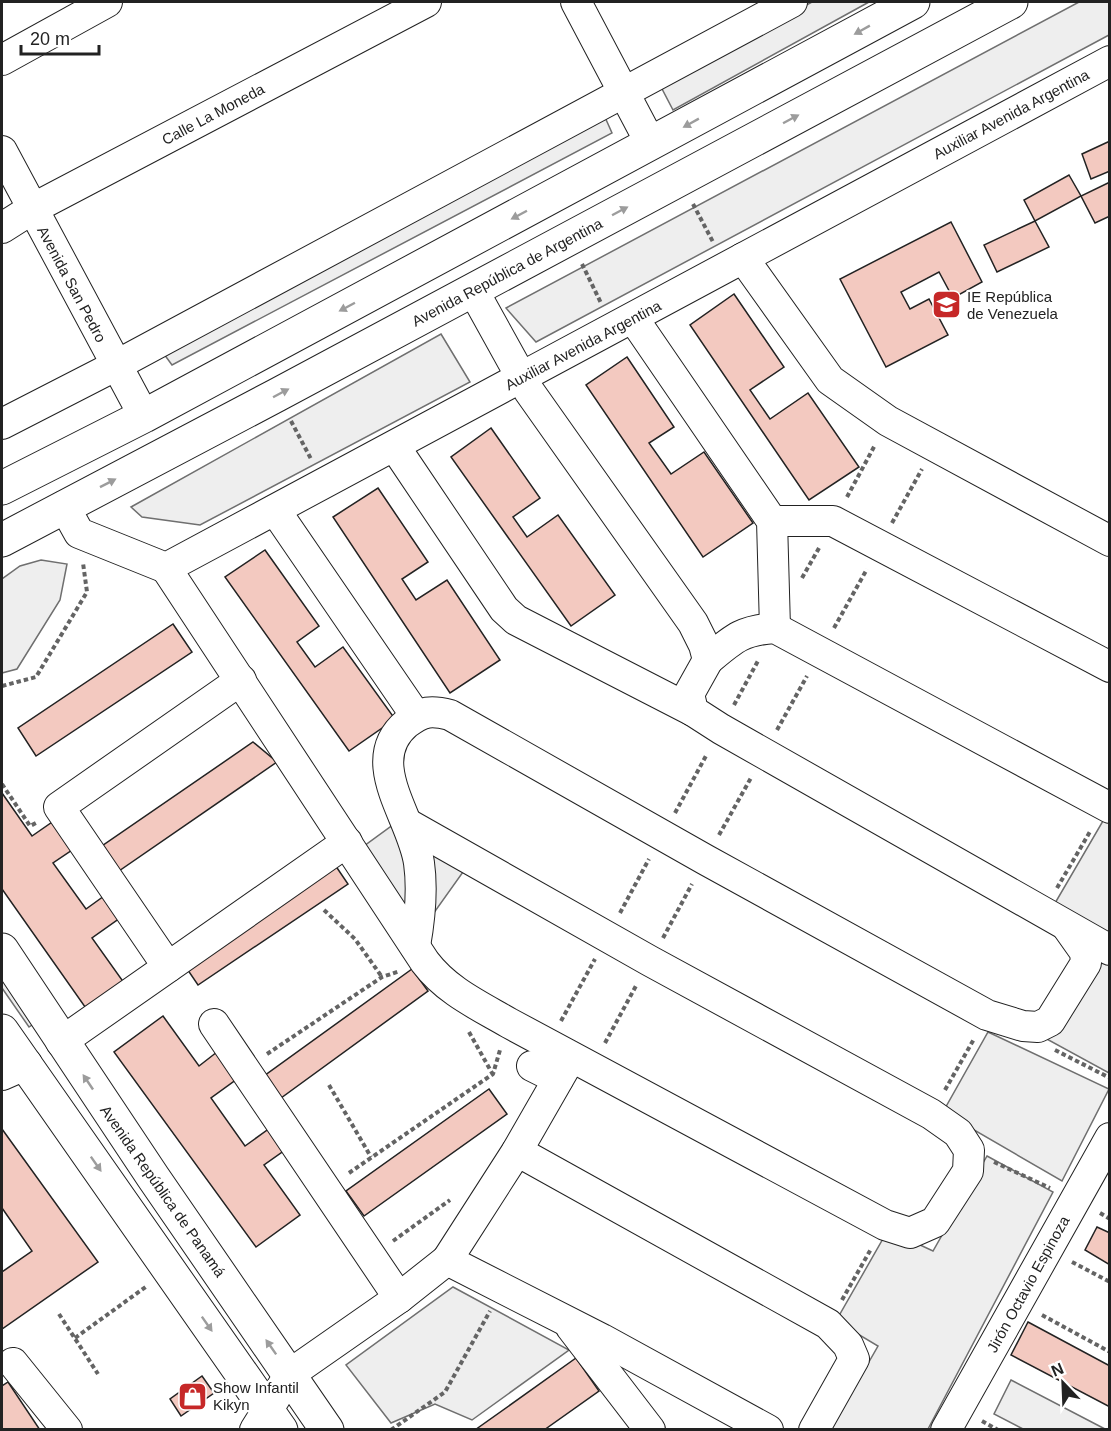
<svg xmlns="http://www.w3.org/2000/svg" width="1111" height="1431" font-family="Helvetica,sans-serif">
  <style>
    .green { fill: #eee; stroke: #6f6f6f; stroke-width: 1.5 }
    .parking { fill: #ededed; stroke: #6f6f6f; stroke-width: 1.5 }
    .building { fill: #f3c9c0; stroke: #222; stroke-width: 1.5 }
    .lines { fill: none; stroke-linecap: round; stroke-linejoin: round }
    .minor-casing { stroke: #222; stroke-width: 32 }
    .major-casing { stroke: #222; stroke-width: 35 }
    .path { stroke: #646464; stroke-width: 4; stroke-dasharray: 4.5 3; stroke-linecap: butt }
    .minor { stroke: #fff; stroke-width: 30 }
    .major { stroke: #fff; stroke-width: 33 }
    .oneway { fill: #9c9c9c }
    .labels { text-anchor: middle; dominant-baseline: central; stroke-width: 4.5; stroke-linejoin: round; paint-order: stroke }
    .street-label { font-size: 15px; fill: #222; stroke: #fff }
    .poi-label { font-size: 15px; fill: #222; stroke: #fff; text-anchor: start }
  </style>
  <rect width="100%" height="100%" fill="#fff"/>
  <g class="green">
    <polygon points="812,2 869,2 673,110 659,83"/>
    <polygon points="1079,2 1109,2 1109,35 536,342 506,308"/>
    <polygon points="604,115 612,133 172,365 161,350"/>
    <polygon points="441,334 470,382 200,525 142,517 131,507"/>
    <polygon points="41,560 67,564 60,600 17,669 2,673 2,579 20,566"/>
    <polygon points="1107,814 1109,815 1109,942 1051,910"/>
    <polygon points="1097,951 1109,958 1109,1073 1043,1037"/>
    <polygon points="2,955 44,1017 29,1027 2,988"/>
    <polygon points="988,1032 1109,1089 1062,1181 943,1112"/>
    <polygon points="987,1156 1053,1192 928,1429 830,1430 878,1346 836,1321 888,1230 933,1251"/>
    <polygon points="453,1287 569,1350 472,1420 435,1404 391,1423 346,1365"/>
    <polygon points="1011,1380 1105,1429 1023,1429 994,1414"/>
  </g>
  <polygon class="parking" points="397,822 468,865 411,945 349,857"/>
  <g class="building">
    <polygon points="1110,141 1110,171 1091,179 1082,154"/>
    <polygon points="1069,175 1081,196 1035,221 1024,200"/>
    <polygon points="1110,182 1110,216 1095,223 1081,196"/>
    <polygon points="1035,221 1049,247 997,272 984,245"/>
    <polygon points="951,222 982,282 953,298 939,272 901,292 910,309 929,299 948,335 886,367 840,279"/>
    <polygon points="734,294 784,367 750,390 770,419 808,393 859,467 809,500 690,325"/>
    <polygon points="627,357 674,427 649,443 671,474 704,452 753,523 703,557 586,385"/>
    <polygon points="491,428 540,498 513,517 527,537 558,515 615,595 571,626 451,457"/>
    <polygon points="378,488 428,562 402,579 416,600 447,580 500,660 450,693 333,517"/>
    <polygon points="265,550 319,626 297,642 315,667 343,647 395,719 349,751 225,577"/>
    <polygon points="173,624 192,652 36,756 18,728"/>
    <polygon points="253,742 277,762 116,873 99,848"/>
    <polygon points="2,793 32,836 58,818 78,846 53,863 86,909 111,891 127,913 92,938 127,987 90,1014 2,889"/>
    <polygon points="331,859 348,884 198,985 181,960"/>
    <polygon points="412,969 428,991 281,1098 264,1076"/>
    <polygon points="163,1016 199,1066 217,1052 237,1079 211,1098 245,1146 270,1128 285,1150 264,1165 300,1215 256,1247 114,1052"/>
    <polygon points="489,1089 507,1114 364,1216 346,1191"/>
    <polygon points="2,1129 98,1262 2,1329 2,1272 32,1251 2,1208"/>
    <polygon points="1097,1227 1110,1233 1110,1265 1085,1250"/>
    <polygon points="1028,1322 1110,1366 1110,1407 1011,1355"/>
    <polygon points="576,1358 599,1391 544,1430 475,1430"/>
    <polygon points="202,1376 214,1393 181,1416 170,1399"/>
    <polygon points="8,1382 40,1430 2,1430 2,1386"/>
  </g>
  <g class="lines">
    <defs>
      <g id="minor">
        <polyline points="576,2 651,144"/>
        <polyline points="2,60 107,2"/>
        <polyline points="2,151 144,416"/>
        <polyline points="2,228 32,209 426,2"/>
        <polyline points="743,258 830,380 888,421 1110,541"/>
        <polyline points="473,290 529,391 693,623 704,645 708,660 689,694 693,711 721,729 1110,950"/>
        <polyline points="633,318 772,521 775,628"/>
        <polyline points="2,424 115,366 792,2"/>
        <polyline points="395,447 504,609 516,620 693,711"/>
        <polyline points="64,506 79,533 166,568 1110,61"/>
        <polyline points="275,510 416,716"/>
        <polyline points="772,521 833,521 1110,667"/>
        <path d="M 166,568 L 425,962 C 447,991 478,1005 509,1023 L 885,1225 L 910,1233 L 935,1222 L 968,1171 L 969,1150 L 958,1133 L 931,1114 L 650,961 L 408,824"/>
        <path d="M 708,660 C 733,639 742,630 775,628 L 1110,808"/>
        <path d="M 415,946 C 420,918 423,891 419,863 C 413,818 361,761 407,723 C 423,711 431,710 450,715 L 706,860 L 987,1015 L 1023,1026 L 1038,1027 L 1050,1021 L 1086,963 L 1085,952 L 1068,928"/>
        <polyline points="168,967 59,807 241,680"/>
        <polyline points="214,1024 399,1298"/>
        <polyline points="61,1042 347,842"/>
        <polyline points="571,1057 517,1151 447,1260 602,1339 768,1430"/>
        <polyline points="532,1066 558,1079"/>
        <polyline points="2,1075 27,1064"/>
        <polyline points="517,1151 828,1324 848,1345 854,1359 814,1430"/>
        <polyline points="571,1327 650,1430"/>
        <polyline points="13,1363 67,1430"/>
        <polyline points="255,1430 290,1374 399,1298 447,1260"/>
        <polyline points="946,1430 1110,1138"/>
      </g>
      <g id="major">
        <polyline points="2,488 144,416 913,2"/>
        <polyline points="2,540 277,395 1011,2"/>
        <polyline points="2,950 153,1177 327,1430"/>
        <polyline points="2,1031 281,1430"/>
      </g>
    </defs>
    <use href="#minor" class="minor-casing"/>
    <use href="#major" class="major-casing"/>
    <g class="path">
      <polyline points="693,204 713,242"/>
      <polyline points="582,264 601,303"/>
      <polyline points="291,421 311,459"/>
      <polyline points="847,497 875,445"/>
      <polyline points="892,523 922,469"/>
      <polyline points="802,578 819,548"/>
      <polyline points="834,628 867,569"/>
      <polyline points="2,686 36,677 87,592 83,563"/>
      <polyline points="734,705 759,659"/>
      <polyline points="777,730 807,676"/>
      <polyline points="2,784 30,826 36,823"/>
      <polyline points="675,813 707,754"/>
      <polyline points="719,835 752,776"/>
      <polyline points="1057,888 1091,830"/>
      <polyline points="324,910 355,939 382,977"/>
      <polyline points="620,913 649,859"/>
      <polyline points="663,938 692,884"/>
      <polyline points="561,1021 595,959"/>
      <polyline points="469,1032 492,1073"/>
      <polyline points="605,1043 637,984"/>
      <polyline points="1055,1050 1110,1078"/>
      <polyline points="267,1054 382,977 400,971"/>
      <polyline points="329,1085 371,1157"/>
      <polyline points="945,1090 974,1039"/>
      <polyline points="994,1162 1050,1188"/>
      <polyline points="349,1173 493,1074 500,1050"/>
      <polyline points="1100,1213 1110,1219"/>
      <polyline points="393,1241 450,1200"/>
      <polyline points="1072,1262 1110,1282"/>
      <polyline points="842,1300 871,1249"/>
      <polyline points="59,1314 98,1374"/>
      <polyline points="1042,1315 1110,1352"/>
      <polyline points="75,1338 147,1286"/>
      <polyline points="982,1421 998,1430"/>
      <polyline points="391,1430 445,1392 490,1311"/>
    </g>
    <use href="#minor" class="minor"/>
    <use href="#major" class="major"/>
  </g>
  <defs><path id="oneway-solid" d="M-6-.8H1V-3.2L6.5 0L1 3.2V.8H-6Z" transform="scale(1.5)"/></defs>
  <g class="oneway">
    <use href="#oneway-solid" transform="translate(862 30) rotate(151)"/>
    <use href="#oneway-solid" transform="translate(791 119) rotate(-28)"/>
    <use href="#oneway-solid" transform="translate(691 123) rotate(151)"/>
    <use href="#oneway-solid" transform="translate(620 211) rotate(-28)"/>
    <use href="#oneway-solid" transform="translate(519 215) rotate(152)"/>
    <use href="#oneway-solid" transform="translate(347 307) rotate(152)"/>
    <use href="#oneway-solid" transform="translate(281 393) rotate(-28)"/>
    <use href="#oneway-solid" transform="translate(108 483) rotate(-27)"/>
    <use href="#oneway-solid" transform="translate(88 1082) rotate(-124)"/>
    <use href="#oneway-solid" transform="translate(96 1164) rotate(55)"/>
    <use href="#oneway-solid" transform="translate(207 1324) rotate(55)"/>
    <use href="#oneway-solid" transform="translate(271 1347) rotate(-125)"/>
  </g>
  <defs>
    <symbol id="school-square" viewBox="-11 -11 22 22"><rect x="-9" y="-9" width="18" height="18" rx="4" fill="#c62828" stroke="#fff"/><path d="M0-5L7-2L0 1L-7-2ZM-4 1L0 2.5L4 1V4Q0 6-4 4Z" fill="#fff"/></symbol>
    <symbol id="shop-square" viewBox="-11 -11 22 22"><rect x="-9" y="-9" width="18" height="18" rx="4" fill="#c62828" stroke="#fff"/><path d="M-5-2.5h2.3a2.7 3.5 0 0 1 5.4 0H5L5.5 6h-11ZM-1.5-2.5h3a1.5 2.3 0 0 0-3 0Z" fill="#fff"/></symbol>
  </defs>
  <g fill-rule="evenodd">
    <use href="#school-square" x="930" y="288" width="33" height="33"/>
    <use href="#shop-square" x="176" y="1380" width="33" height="33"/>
  </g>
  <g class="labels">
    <g class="street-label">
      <text transform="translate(213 114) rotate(-28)">Calle La Moneda</text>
      <text transform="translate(1011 114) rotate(-28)">Auxiliar Avenida Argentina</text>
      <text transform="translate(507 272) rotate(-28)">Avenida República de Argentina</text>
      <text transform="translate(72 284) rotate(62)">Avenida San Pedro</text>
      <text transform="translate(583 345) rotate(-28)">Auxiliar Avenida Argentina</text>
      <text transform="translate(163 1191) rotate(55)">Avenida República de Panamá</text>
      <text transform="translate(1028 1284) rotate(-61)">Jirón Octavio Espinoza</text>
    </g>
    <g class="poi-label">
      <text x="967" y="296">IE República<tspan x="967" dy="17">de Venezuela</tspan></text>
      <text x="213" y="1387">Show Infantil<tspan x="213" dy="17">Kikyn</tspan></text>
    </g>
  </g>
  <rect width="1111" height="1431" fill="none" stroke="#222222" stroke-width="6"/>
  <g transform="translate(1063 1383) rotate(337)" stroke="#ffffff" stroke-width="4.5" paint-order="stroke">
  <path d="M0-4.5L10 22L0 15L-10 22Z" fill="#222222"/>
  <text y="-9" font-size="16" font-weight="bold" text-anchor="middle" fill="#222222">N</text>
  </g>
  <path d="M21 45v9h78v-9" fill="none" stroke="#222222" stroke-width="3"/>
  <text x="30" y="45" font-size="18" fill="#222222" stroke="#ffffff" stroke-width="4.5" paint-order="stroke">20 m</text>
</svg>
